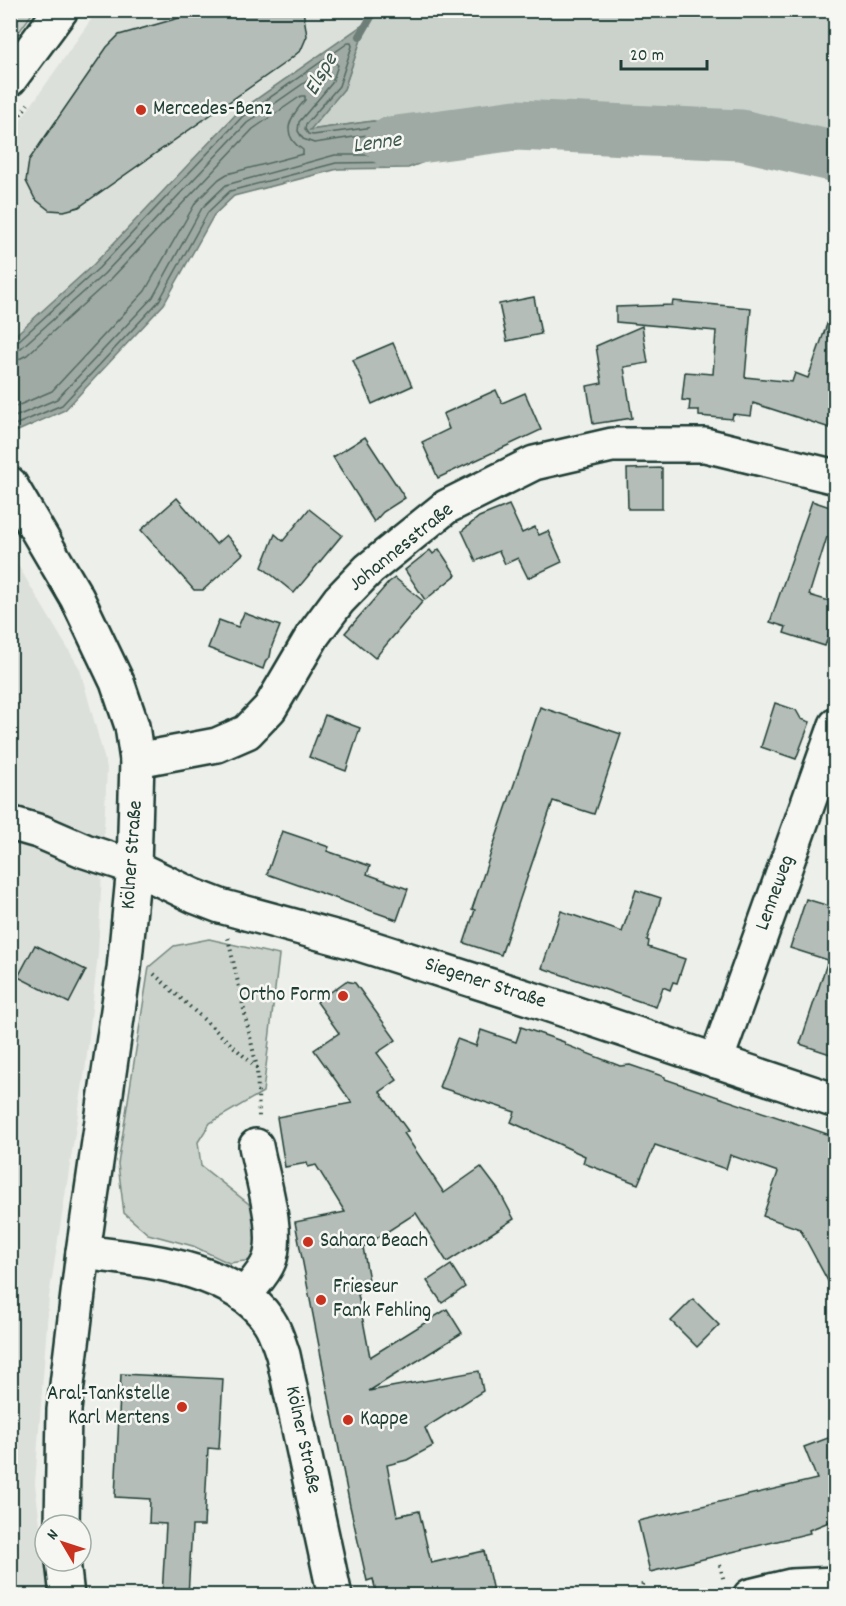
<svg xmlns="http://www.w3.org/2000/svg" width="846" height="1606" font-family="Dekko,sans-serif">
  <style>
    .built { fill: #dce0db }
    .green { fill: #cbd2cc; stroke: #758880; stroke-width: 1.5 }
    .water { fill: #9faaa4; stroke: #6c7e77; stroke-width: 1.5 }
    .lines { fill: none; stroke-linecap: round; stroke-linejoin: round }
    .shore { stroke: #526961; stroke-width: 1.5 }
    .stream { stroke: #6c7e77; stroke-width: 8 }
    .river { stroke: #9faaa4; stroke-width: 51 }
    .building { fill: #b4bdb8; stroke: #1f3d34; stroke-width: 1.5 }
    .minor-casing { stroke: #1f3d34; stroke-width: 38 }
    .major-casing { stroke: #1f3d34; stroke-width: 38 }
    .path { stroke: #1f3d34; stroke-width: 4; stroke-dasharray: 1.5 4.5; stroke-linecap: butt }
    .minor { stroke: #f6f6f2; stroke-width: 33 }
    .major { stroke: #f6f6f2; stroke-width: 33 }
    .poi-dot { fill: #c8321e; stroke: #f6f6f2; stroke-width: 2 }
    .labels { text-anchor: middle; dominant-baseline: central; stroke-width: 5; stroke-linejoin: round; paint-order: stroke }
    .poi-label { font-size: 21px; fill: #1f3d34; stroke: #f6f6f2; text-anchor: start }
    .street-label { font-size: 21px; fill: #1f3d34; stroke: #f6f6f2 }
    .water-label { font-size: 22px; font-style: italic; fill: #3f5850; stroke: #f6f6f2 }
  </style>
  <rect width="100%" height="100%" fill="#edefea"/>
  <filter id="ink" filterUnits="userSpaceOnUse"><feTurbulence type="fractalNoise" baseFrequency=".0167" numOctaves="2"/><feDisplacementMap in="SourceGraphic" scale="12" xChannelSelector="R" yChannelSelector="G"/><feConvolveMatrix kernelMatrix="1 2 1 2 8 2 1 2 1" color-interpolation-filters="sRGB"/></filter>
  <g filter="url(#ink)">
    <g class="built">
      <polygon points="97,11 374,11 367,22 238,112 102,256 11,339 11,134"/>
      <polygon points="10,552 80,669 107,768 98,954 86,1064 49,1297 35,1484 49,1596 10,1595"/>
    </g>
    <g class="green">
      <polygon points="11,10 34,11 11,43 10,11"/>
      <polygon points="374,11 835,11 835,159 811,153 490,137 373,121 309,130 344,89 367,22"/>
      <polygon points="209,939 279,955 263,1092 210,1123 198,1142 201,1166 254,1208 261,1245 252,1260 229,1263 193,1246 148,1234 124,1213 118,1164 149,967 174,946"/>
    </g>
    <polygon class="water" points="367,22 344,89 310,130 373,121 490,137 408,168 338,169 234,196 214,215 164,304 65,410 11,434 11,339 94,264 238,112"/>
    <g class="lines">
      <g class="shore">
        <polyline points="10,343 17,342 99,268 242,117 348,43 351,43 352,46 339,86 306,124 305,129 308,134 313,135 374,127 456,140 455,144 407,162 336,163 230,191 208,212 159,301 62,405 10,427"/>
        <polyline points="10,351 21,348 104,274 247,123 334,62 338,65 332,83 299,122 298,131 303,139 314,143 374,134 426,143 425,147 405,155 335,155 226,185 202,208 153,297 57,399 10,419"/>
        <path d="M 10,360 L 19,359 L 27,355 L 110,280 L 253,129 L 301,96 L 305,96 L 305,100 C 290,117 279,134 303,150 L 303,154 L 227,174 L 219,179 L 196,202 L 145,291 L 52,391 L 10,409"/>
      </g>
      <polyline class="stream" points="360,36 375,10"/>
      <polyline class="river" points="390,142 516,125 741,135 836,157"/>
    </g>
    <g class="building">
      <polygon points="207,10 303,10 307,36 301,50 289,60 79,207 64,211 49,210 35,199 26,181 29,160 107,47 119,35"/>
      <polygon points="534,297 541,334 507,341 499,304"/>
      <polygon points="673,301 751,308 745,377 792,382 795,373 808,378 832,310 836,311 836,430 753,403 751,416 733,414 732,419 699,416 699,410 689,410 690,401 682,400 685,372 713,374 716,331 616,322 616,307 672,305"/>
      <polygon points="642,326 648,363 624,367 632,418 593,424 587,386 602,383 596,346"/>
      <polygon points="393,343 412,386 372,404 353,360"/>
      <polygon points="496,390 502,403 525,393 541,430 438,478 422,442 449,429 443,414"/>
      <polygon points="365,437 405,498 383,512 374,522 333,457"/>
      <polygon points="662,468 662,509 628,509 627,469"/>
      <polygon points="177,498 216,544 226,535 243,554 203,590 194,590 141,530"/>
      <polygon points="812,501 836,509 836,540 827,537 809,595 836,603 836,612 825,646 784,633 786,627 770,622"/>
      <polygon points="509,505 522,533 535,527 539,535 548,531 562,562 528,578 518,558 505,564 499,551 476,561 462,531 479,517"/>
      <polygon points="309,509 342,535 294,593 262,567 275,534 283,541"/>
      <polygon points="439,549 456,575 425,600 405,570 430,550 433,554"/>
      <polygon points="395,578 423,601 375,658 345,633 389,582"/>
      <polygon points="244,613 280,626 272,646 270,657 266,660 263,669 208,648 219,620 238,627"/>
      <polygon points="775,703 796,710 801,719 810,722 796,759 761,747"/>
      <polygon points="540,707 621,734 594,814 553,801 501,955 464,943 475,910 472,909"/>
      <polygon points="325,715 360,728 346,771 309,757"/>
      <polygon points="282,831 329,847 327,851 370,866 367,874 408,889 397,920 267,874"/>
      <polygon points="636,890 661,898 647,940 649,941 648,947 685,959 677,983 673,982 670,990 663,987 656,1007 542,968 561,911 622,932"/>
      <polygon points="806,899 836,908 836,1056 800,1044 828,960 790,948"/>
      <polygon points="35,945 86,970 69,1003 18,977"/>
      <polygon points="346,981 355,983 396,1040 377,1053 397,1080 380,1092 408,1131 404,1133 444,1193 481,1167 499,1191 514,1219 447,1262 416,1213 363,1247 370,1286 357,1289 370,1357 447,1309 462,1333 369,1391 479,1371 483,1391 425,1428 433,1446 407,1460 387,1465 397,1516 419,1511 431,1563 484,1551 494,1596 377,1596 373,1579 367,1581 350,1506 295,1222 345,1212 316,1165 308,1167 307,1163 285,1167 277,1117 352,1103 314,1050 339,1033 317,1002"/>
      <polygon points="521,1027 564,1042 566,1045 620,1066 630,1065 665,1077 665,1079 836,1137 836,1296 800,1229 763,1216 778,1172 730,1155 726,1169 655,1145 638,1184 583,1163 585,1156 511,1122 515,1112 439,1087 457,1039 476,1046 481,1030 516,1042"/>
      <polygon points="451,1265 465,1287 442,1303 427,1281"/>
      <polygon points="693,1299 719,1325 697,1347 671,1321"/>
      <polygon points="121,1374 223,1379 219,1449 208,1448 204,1526 192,1526 188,1596 162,1596 166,1524 149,1523 150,1499 115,1497"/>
      <polygon points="836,1435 836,1522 834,1520 809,1530 810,1533 650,1572 638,1521 817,1479 804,1447"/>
    </g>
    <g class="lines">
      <defs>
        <g id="minor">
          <polyline points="137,760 217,745 247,732 270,708 313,635 339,600 369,569 446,507 534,463 612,445 705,445 836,477"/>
          <polyline points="10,823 41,832 85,851 134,867"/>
          <polyline points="716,1061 836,725"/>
          <path d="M 83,1252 C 142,1260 232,1266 269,1321 C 276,1331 279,1344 283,1355 L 335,1596"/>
          <path d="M 244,1296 C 252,1285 264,1274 269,1261 C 280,1233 262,1177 256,1146"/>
          <polyline points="750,1596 791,1586 836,1584"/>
        </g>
        <g id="major">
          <polyline points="10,79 61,10"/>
          <polyline points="10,484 77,598 117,682 132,726 137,760 134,867 124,969 83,1252 64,1410 62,1525"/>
          <polyline points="134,867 194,896 220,906 353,942 538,1001 836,1101"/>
          <polyline points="63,1561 67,1596"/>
        </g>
      </defs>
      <use href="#minor" class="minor-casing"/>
      <use href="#major" class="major-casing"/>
      <g class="path">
        <polyline points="10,129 28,104"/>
        <polyline points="228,938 257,1068 259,1117"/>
        <polyline points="154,974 257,1068"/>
        <polyline points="720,1565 724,1582"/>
        <polyline points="637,1596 644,1581"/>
      </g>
      <use href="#minor" class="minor"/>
      <use href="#major" class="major"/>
    </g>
  </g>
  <g class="poi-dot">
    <circle cx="141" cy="110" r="6"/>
    <circle cx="343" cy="996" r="6"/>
    <circle cx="308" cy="1242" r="6"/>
    <circle cx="321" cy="1300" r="6"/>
    <circle cx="182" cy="1407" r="6"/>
    <circle cx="348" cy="1420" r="6"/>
  </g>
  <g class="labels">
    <g class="poi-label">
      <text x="153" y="110">Mercedes-Benz</text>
      <text x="331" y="996" text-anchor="end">Ortho Form</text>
      <text x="320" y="1242">Sahara Beach</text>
      <text x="333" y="1288">Frieseur<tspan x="333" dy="24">Fank Fehling</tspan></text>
      <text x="170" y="1395" text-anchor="end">Aral-Tankstelle<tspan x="170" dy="24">Karl Mertens</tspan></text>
      <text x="360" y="1420">Kappe</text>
    </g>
    <g class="street-label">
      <text transform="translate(402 548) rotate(-39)">Johannesstraße</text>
      <text transform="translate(133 855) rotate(-86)">Kölner Straße</text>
      <text transform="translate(776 893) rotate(-70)">Lenneweg</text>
      <text transform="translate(485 984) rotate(18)">Siegener Straße</text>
      <text transform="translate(302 1440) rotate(78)">Kölner Straße</text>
    </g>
    <g class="water-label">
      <text transform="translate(322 75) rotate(-60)">Elspe</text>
      <text transform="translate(377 144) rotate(-8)">Lenne</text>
    </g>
  </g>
  <rect width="846" height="1606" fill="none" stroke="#f6f6f2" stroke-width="36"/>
  <rect x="18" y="18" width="810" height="1570" fill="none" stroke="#1f3d34" stroke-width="2" filter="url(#ink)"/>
  <g transform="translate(63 1543) rotate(309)"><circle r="28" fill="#f6f6f2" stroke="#a0aca6" stroke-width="1.5"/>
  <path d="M0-4.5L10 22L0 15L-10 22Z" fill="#c8321e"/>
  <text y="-9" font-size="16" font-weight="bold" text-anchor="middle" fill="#1f3d34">N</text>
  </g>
  <path d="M621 60v9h86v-9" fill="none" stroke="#1f3d34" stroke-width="3"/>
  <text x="630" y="60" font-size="18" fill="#1f3d34" stroke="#f6f6f2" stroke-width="4.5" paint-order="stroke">20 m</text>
</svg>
